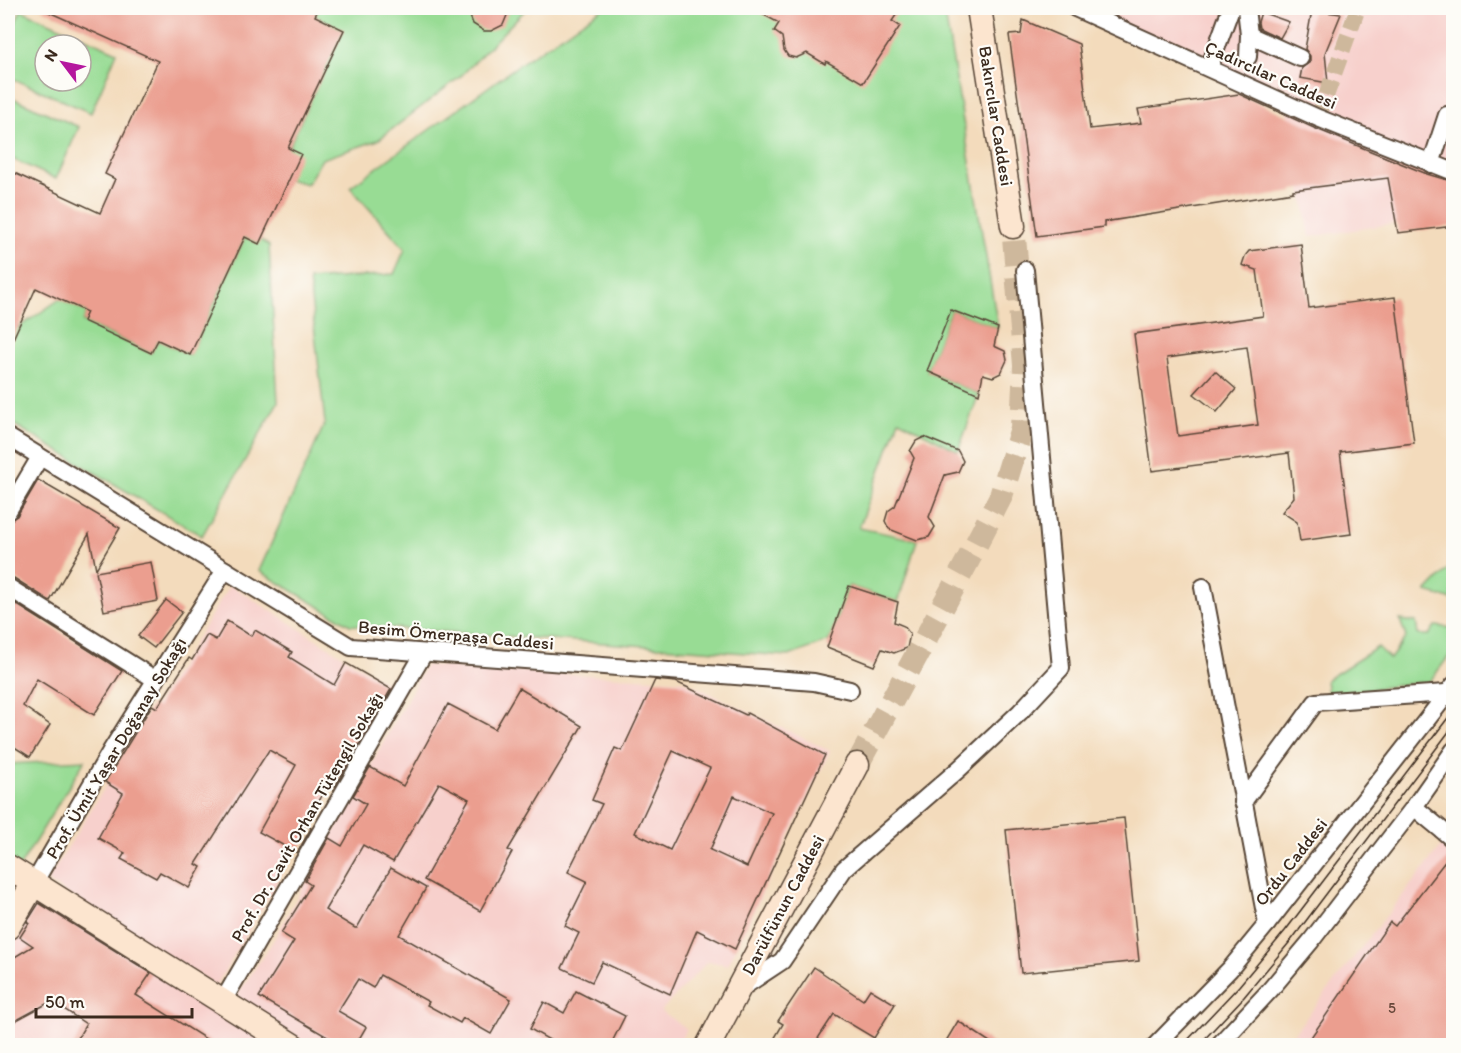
<svg xmlns="http://www.w3.org/2000/svg" width="1461" height="1053" font-family="Itim,sans-serif">
  <style>
    .built { fill: #f7d0cc }
    .green { fill: #98dc94; stroke: #6a8359; stroke-width: 1.5; fill-rule: evenodd }
    .building { fill: #eb9e8f; fill-rule: evenodd }
    .lines { fill: none; stroke-linecap: round; stroke-linejoin: round }
    .street-tunnel { stroke: #ceb89c; stroke-width: 16; stroke-dasharray: 16 8; stroke-linecap: butt }
    .secondary-tunnel { stroke: #ceb89c; stroke-width: 24; stroke-dasharray: 24 12; stroke-linecap: butt }
    .street-casing { stroke: #574536; stroke-width: 20 }
    .secondary-casing { stroke: #574536; stroke-width: 27 }
    .street { stroke: #fff; stroke-width: 16 }
    .secondary { stroke: #fce5cf; stroke-width: 24 }
    .tram { stroke: #3b2a1e; stroke-width: 1.5 }
    .labels { text-anchor: middle; dominant-baseline: central; stroke-width: 4.5; stroke-linejoin: round; paint-order: stroke }
    .number-label { font-size: 15px; fill: #67473a }
    .street-label { font-size: 18px; fill: #3b2a1e; stroke: #fdfcf7 }
  </style>
  <rect width="100%" height="100%" fill="#fdfcf7"/>
  <filter id="ink" filterUnits="userSpaceOnUse"><feTurbulence type="fractalNoise" baseFrequency=".0167" numOctaves="2"/><feDisplacementMap in="SourceGraphic" scale="12" xChannelSelector="R" yChannelSelector="G"/><feConvolveMatrix kernelMatrix="1 2 1 2 8 2 1 2 1" color-interpolation-filters="sRGB"/></filter>
  <filter id="wash" filterUnits="userSpaceOnUse"><feTurbulence type="fractalNoise" baseFrequency=".008" numOctaves="4" result="noise"/><feDisplacementMap in="SourceGraphic" scale="24" xChannelSelector="R" yChannelSelector="G"/><feGaussianBlur stdDeviation="1.35" result="paint"/><feColorMatrix in="noise" values="0 0 0 0 0 0 0 0 0 0 0 0 0 0 0 0 0 1.4 0 .05"/><feComposite in="paint" operator="in"/></filter>
  <g filter="url(#wash)">
    <rect width="100%" height="100%" fill="#f3dbbc"/>
    <g class="built">
      <polygon points="1080,8 1453,8 1453,241 1448,215 1310,237 1284,93"/>
      <polygon points="230,585 392,687 216,986 47,881"/>
      <polygon points="426,665 684,681 830,751 728,965 708,961 661,1011 687,1029 677,1045 310,1045 235,998 273,941"/>
      <polygon points="1443,844 1453,852 1453,1045 1284,1046"/>
      <polygon points="35,896 272,1046 8,1046 8,943"/>
    </g>
    <g class="green">
      <polygon points="319,8 527,8 461,76 378,140 322,159 307,184 287,179 288,149 343,30 315,16"/>
      <polygon points="603,8 944,8 998,328 951,310 927,371 979,394 958,451 899,420 859,528 917,540 898,602 849,586 829,641 789,656 350,625 259,571 325,423 309,280 394,274 405,249 350,187 520,64"/>
      <path d="M 21,10 L 117,52 L 91,113 L 9,77 L 8,40 ZM 45,45 L 81,45 L 81,81 L 45,81 Z"/>
      <polygon points="8,96 79,127 56,179 8,157"/>
      <polygon points="254,235 269,246 278,402 202,536 8,421 8,324 18,328 60,299 87,312 83,322 151,353 158,340 190,355 245,237 258,243"/>
      <polygon points="1453,564 1453,600 1426,592 1450,567"/>
      <polygon points="1400,620 1416,622 1418,635 1429,635 1435,626 1453,628 1453,651 1430,681 1328,695 1326,680 1378,647 1390,659 1406,637"/>
      <polygon points="85,760 19,868 8,861 8,764"/>
    </g>
    <g id="blocks">
      <g class="building">
        <polygon points="40,8 319,8 315,16 344,30 288,148 301,154 259,244 245,237 190,355 158,340 151,353 83,321 87,312 36,288 8,350 8,170 100,213 115,179 105,174 158,61"/>
        <polygon points="467,8 510,8 503,25 491,31 484,31 473,24"/>
        <polygon points="751,8 901,8 892,21 900,26 863,83 826,61 825,64 807,53 796,58 788,56 784,50 782,37 774,31 779,23"/>
        <polygon points="1312,10 1341,14 1325,53 1328,83 1300,78 1302,68 1310,62 1310,56 1305,49"/>
        <polygon points="1261,12 1289,22 1280,38 1259,28 1258,22"/>
        <polygon points="1023,20 1079,44 1090,129 1141,123 1138,109 1239,94 1314,128 1427,174 1454,182 1454,226 1398,233 1388,178 1293,190 1293,192 1104,222 1104,227 1037,236 1009,35 1021,34"/>
        <path d="M 1301,244 L 1309,308 L 1395,297 L 1414,443 L 1340,452 L 1351,534 L 1300,541 L 1297,522 L 1282,512 L 1294,497 L 1289,453 L 1152,471 L 1134,334 L 1263,316 L 1257,270 L 1242,265 L 1245,256 L 1249,251 ZM 1247,347 L 1258,425 L 1178,436 L 1167,358 Z"/>
        <polygon points="951,310 998,328 994,346 1005,351 1007,360 1001,373 993,377 983,374 979,394 927,371"/>
        <polygon points="1215,371 1236,389 1217,412 1194,394"/>
        <polygon points="924,437 958,451 963,461 958,472 945,475 929,517 935,527 929,537 917,540 889,529 885,521 888,511 895,506 914,458 910,451 916,441"/>
        <polygon points="38,480 120,528 96,569 89,534 50,601 14,578 8,577 8,521 17,516"/>
        <polygon points="151,562 158,601 104,611 96,572"/>
        <polygon points="849,586 898,602 894,622 904,626 910,634 907,648 894,653 882,649 874,666 827,647"/>
        <polygon points="8,599 122,671 94,715 37,679 23,706 50,725 30,757 8,743"/>
        <polygon points="166,600 182,612 154,648 138,636"/>
        <polygon points="227,621 251,636 255,630 292,652 289,657 334,685 346,663 391,689 335,786 329,783 306,825 311,828 297,853 259,832 296,765 269,750 196,864 201,867 189,888 160,872 156,878 121,859 125,853 98,838 123,793 105,782 152,705 157,708 189,658 192,660 207,635 216,640"/>
        <path d="M 655,680 L 676,682 L 746,715 L 747,713 L 825,755 L 735,949 L 697,930 L 670,994 L 602,962 L 592,982 L 562,968 L 579,933 L 565,926 L 587,881 L 568,872 L 602,804 L 592,800 L 615,748 L 622,751 ZM 673,751 L 710,768 L 670,850 L 635,833 ZM 734,796 L 772,813 L 747,867 L 710,850 Z"/>
        <polygon points="519,688 582,726 508,850 512,852 480,911 424,880 469,799 439,783 393,862 363,845 325,910 355,928 357,928 391,868 426,888 399,935 511,999 491,1034 463,1018 460,1023 427,1005 429,1002 380,975 373,988 358,979 338,1011 366,1027 355,1046 327,1046 331,1039 259,997 294,941 281,933 311,885 305,881 329,838 342,846 366,804 353,796 370,767 403,786 448,704 495,729"/>
        <polygon points="1124,818 1139,961 1021,973 1006,830"/>
        <polygon points="1454,850 1454,1046 1305,1046 1390,922 1395,926"/>
        <polygon points="39,903 151,973 136,995 217,1046 73,1046 86,1024 52,1001 15,1021 8,1007 8,961 33,946 20,937 29,923 27,922"/>
        <polygon points="814,967 863,1000 870,989 895,1004 874,1038 834,1014 813,1046 770,1046 783,1024 778,1021"/>
        <polygon points="576,991 625,1016 610,1046 560,1046 530,1029 544,1002 564,1013"/>
        <polygon points="958,1021 996,1046 943,1046"/>
      </g>
    </g>
  </g>
  <g filter="url(#ink)">
    <use href="#blocks" fill-opacity="0" stroke="#574536" stroke-width="1.5"/>
    <g class="lines">
      <polyline class="street-tunnel" points="1318,118 1358,8"/>
      <polyline class="secondary-tunnel" points="857,765 967,562 1001,496 1022,428 1025,365 1013,226"/>
      <defs>
        <g id="street">
          <polyline points="1075,8 1318,118 1454,172"/>
          <polyline points="1246,8 1249,35 1248,57"/>
          <polyline points="1249,35 1300,58"/>
          <polyline points="1209,68 1231,8"/>
          <polyline points="1431,164 1447,115 1454,118"/>
          <polyline points="8,437 351,647 814,682 850,690"/>
          <polyline points="8,511 40,457"/>
          <polyline points="8,587 156,680"/>
          <polyline points="1203,587 1267,924"/>
          <polyline points="1243,802 1316,702 1446,693"/>
          <polyline points="1414,807 1454,840"/>
          <polyline points="34,883 112,749 225,570"/>
          <polyline points="740,989 782,961 844,869 959,769 1020,712 1061,668 1025,270"/>
          <polyline points="223,1001 424,653"/>
          <polyline points="1155,1046 1230,969 1267,924 1454,685"/>
          <polyline points="1218,1046 1270,990 1311,941 1414,807 1454,750"/>
        </g>
        <g id="secondary">
          <polyline points="979,8 1013,226"/>
          <polyline points="8,867 293,1046"/>
          <polyline points="8,927 34,883"/>
          <polyline points="708,1046 857,765"/>
        </g>
      </defs>
      <use href="#street" class="street-casing"/>
      <use href="#secondary" class="secondary-casing"/>
      <use href="#street" class="street"/>
      <use href="#secondary" class="secondary"/>
      <g class="tram">
        <polyline points="1182,1046 1239,986 1285,931 1454,710"/>
        <polyline points="1198,1046 1244,997 1293,938 1454,725"/>
      </g>
    </g>
  </g>
  <g class="labels">
    <g class="number-label">
      <text x="1392" y="1008">5</text>
    </g>
    <g class="street-label">
      <text transform="translate(1271 75) rotate(24)">Çadırcılar Caddesi</text>
      <text transform="translate(996 116) rotate(81)">Bakırcılar Caddesi</text>
      <text transform="translate(456 635) rotate(5)">Besim Ömerpaşa Caddesi</text>
      <text transform="translate(116 748) rotate(-59)">Prof. Ümit Yaşar Doğanay Sokağı</text>
      <text transform="translate(307 817) rotate(-60)">Prof. Dr. Cavit Orhan Tütengil Sokağı</text>
      <text transform="translate(1291 862) rotate(-52)">Ordu Caddesi</text>
      <text transform="translate(783 905) rotate(-62)">Darülfünun Caddesi</text>
    </g>
  </g>
  <rect width="1461" height="1053" fill="none" stroke="#fdfcf7" stroke-width="30"/>
  <g transform="translate(63 63) rotate(302)"><circle r="28" fill="#fdfcf7" stroke="#afa8a0" stroke-width="1.5"/>
  <path d="M0-4.5L10 22L0 15L-10 22Z" fill="#b5179e"/>
  <text y="-9" font-size="16" font-weight="bold" text-anchor="middle" fill="#3b2a1e">N</text>
  </g>
  <path d="M36 1008v9h156v-9" fill="none" stroke="#3b2a1e" stroke-width="3"/>
  <text x="45" y="1008" font-size="18" fill="#3b2a1e" stroke="#fdfcf7" stroke-width="4.5" paint-order="stroke">50 m</text>
</svg>
